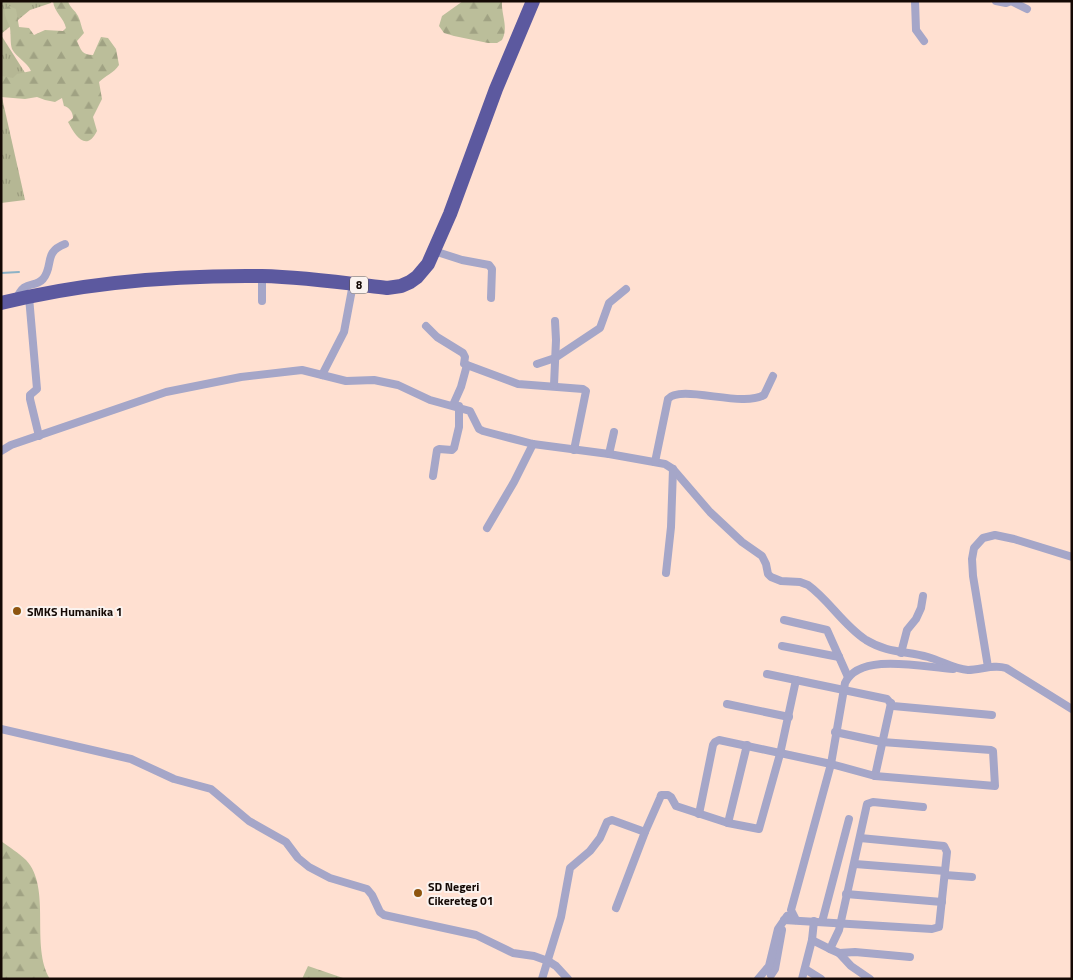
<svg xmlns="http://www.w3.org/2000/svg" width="1073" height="980" font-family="'Titillium Web',sans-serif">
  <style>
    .grass { fill: url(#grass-tufts) }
    .forest { fill: url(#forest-firs) }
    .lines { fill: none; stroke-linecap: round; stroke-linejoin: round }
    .stream { stroke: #8db2c6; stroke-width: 2 }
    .street { stroke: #a5a6c8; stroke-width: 8 }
    .highway { stroke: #5c599f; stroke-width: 14 }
    .poi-dot { fill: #8e550f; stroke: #fbf3ef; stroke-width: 2 }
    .labels { text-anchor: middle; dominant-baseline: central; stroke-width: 4; stroke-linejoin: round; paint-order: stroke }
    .shield { fill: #fbf3ef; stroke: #594f4a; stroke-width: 1 }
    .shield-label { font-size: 11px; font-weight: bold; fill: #140904 }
    .poi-label { font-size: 12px; font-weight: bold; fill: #140904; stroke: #fbf3ef; text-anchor: start }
  </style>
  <defs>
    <pattern id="grass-tufts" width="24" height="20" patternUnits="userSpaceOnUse" patternTransform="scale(1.25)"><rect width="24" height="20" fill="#b5b794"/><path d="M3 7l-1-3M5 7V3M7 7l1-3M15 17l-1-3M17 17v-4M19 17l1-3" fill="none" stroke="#9b9c7e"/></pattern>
    <pattern id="forest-firs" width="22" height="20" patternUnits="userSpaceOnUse" patternTransform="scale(1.25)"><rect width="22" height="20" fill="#bbbe9a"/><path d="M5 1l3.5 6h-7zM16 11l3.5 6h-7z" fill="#a0a283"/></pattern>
  </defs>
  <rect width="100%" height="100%" fill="#ffe0d1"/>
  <g class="grass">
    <polygon points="1,1 51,1 51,3 30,10 1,34"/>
    <polygon points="1,35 29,79 1,80"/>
    <polygon points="1,93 25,200 1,203"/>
  </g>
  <g class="forest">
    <path d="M 53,1 L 68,1 C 70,8 75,10 78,16 C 81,22 81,27 84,33 L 77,41 C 81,50 82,55 93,55 L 101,37 L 108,38 L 116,49 L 119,65 C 114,73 105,76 99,82 L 102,99 L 93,117 L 97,131 C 86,153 75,135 68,122 L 73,118 C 73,112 69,107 64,106 L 62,98 L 55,102 L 45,100 L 37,97 L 25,99 L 1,97 L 1,76 L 13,78 L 17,74 L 31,71 C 27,62 17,58 12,49 C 10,43 11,34 10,28 C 8,21 3,15 5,8 L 9,6 L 16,9 L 19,27 L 29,28 L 34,35 L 45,30 L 63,31 L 66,28 C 64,18 54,12 53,1 Z"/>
    <path d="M 463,1 L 502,1 C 501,14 509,28 502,40 L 497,43 L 488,43 L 454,36 L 444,33 L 439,26 L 442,16 Z"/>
    <path d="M 1,841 C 9,847 19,853 26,860 C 52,888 30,946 50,979 L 1,979 Z"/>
    <polygon points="308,966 346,979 302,979"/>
  </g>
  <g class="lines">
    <polyline class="stream" points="1,273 19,272"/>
    <g class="street">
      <polyline points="915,1 916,30 924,41"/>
      <polyline points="996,1 1006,3 1011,1"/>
      <polyline points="1011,1 1027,9"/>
      <polyline points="434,251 462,260 489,265 492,269 491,298"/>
      <polyline points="29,297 37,389 30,395 30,399 39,436"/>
      <path d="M 16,300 C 25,278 34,289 43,279 C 54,266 43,252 65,244"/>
      <polyline points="262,301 262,276"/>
      <polyline points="426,326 437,337 463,353 465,357 464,364 467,365 518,384 583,389 586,391 574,450"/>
      <polyline points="537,364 555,358 600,328 609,303 626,289"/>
      <polyline points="322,375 344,332 353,284"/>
      <polyline points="554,385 556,340 555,321"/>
      <polyline points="453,405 461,387 467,365"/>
      <path d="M 1,451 L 11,445 L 166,392 L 241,377 L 302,370 L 346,381 L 374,380 L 398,385 L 430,400 L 470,411 L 479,429 L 483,431 L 533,444 L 609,454 L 665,464 L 673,469 L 710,512 L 742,542 L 762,556 L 766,564 L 768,574 L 771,577 L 781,581 L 800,582 L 808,585 C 829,600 843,625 866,640 C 887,653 906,651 928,657 C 942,661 954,669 968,670 C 981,670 993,664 1006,668 L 1072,709"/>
      <polyline points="609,454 614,432"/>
      <path d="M 655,462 L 668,399 C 680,384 743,408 764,395 L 773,376"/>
      <polyline points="433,476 437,450 439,449 452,450 454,448 459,427 459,406"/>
      <polyline points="487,528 514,482 533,444"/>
      <polyline points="666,573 671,527 673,469"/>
      <polyline points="784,620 827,630 848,677"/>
      <polyline points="782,646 839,657"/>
      <polyline points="901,653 907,630 916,619 921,608 923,596"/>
      <polyline points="988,667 973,576 972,559 974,548 983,538 995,535 1014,539 1072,557"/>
      <polyline points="767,674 887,699 893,706 992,715"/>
      <polyline points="727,704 789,717"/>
      <polyline points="1,729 131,759 174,779 211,789 249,821 286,842 298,858 309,867 330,878 367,889 372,895 380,912 384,915 476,935 513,953 534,956 548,961 556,966 568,979"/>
      <polyline points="875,776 891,703"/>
      <polyline points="699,814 713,745 715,742 719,740 831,764 875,776 995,786 993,751 991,750 882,742 835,732"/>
      <polyline points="728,823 747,745"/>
      <polyline points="855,864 945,871"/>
      <polyline points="945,875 972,877"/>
      <polyline points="846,894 942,902"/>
      <polyline points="616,908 645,832"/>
      <polyline points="784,920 932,929 939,927 947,852 944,846 860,838"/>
      <path d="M 796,920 L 791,910 L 831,764 L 845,683 C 860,651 926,668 953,669"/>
      <polyline points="822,922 849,819"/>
      <polyline points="812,940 814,921"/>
      <polyline points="830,949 839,953 855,952 910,957"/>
      <polyline points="839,953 851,966 870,979"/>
      <polyline points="805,969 821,979"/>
      <polyline points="771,975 775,969 782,930"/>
      <polyline points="542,979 561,917 570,868 590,851 600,838 607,822 612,820 645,832 660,798 661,795 668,795 671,797 676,806 728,823 759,829 780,754 796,680"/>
      <polyline points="758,979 769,966 778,929 787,916"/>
      <polyline points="802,979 812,940 830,949 839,930 867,804 873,802 923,807"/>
    </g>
    <path class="highway" d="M 1,303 C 86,282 174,275 262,276 C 304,277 346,283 387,288 L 401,286 L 410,282 L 417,277 L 428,264 L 450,214 L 496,89 L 533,1"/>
  </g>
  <g class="poi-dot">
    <circle cx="17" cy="611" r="5"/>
    <circle cx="418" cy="893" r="5"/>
  </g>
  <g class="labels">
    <rect class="shield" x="350" y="276.5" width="18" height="17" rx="4"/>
    <g class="shield-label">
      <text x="359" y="285">8</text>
    </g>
    <g class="poi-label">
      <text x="27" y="611">SMKS Humanika 1</text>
      <text x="428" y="886">SD Negeri<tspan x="428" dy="14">Cikereteg 01</tspan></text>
    </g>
  </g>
  <rect width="1073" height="980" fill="none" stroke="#140904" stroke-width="5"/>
</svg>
